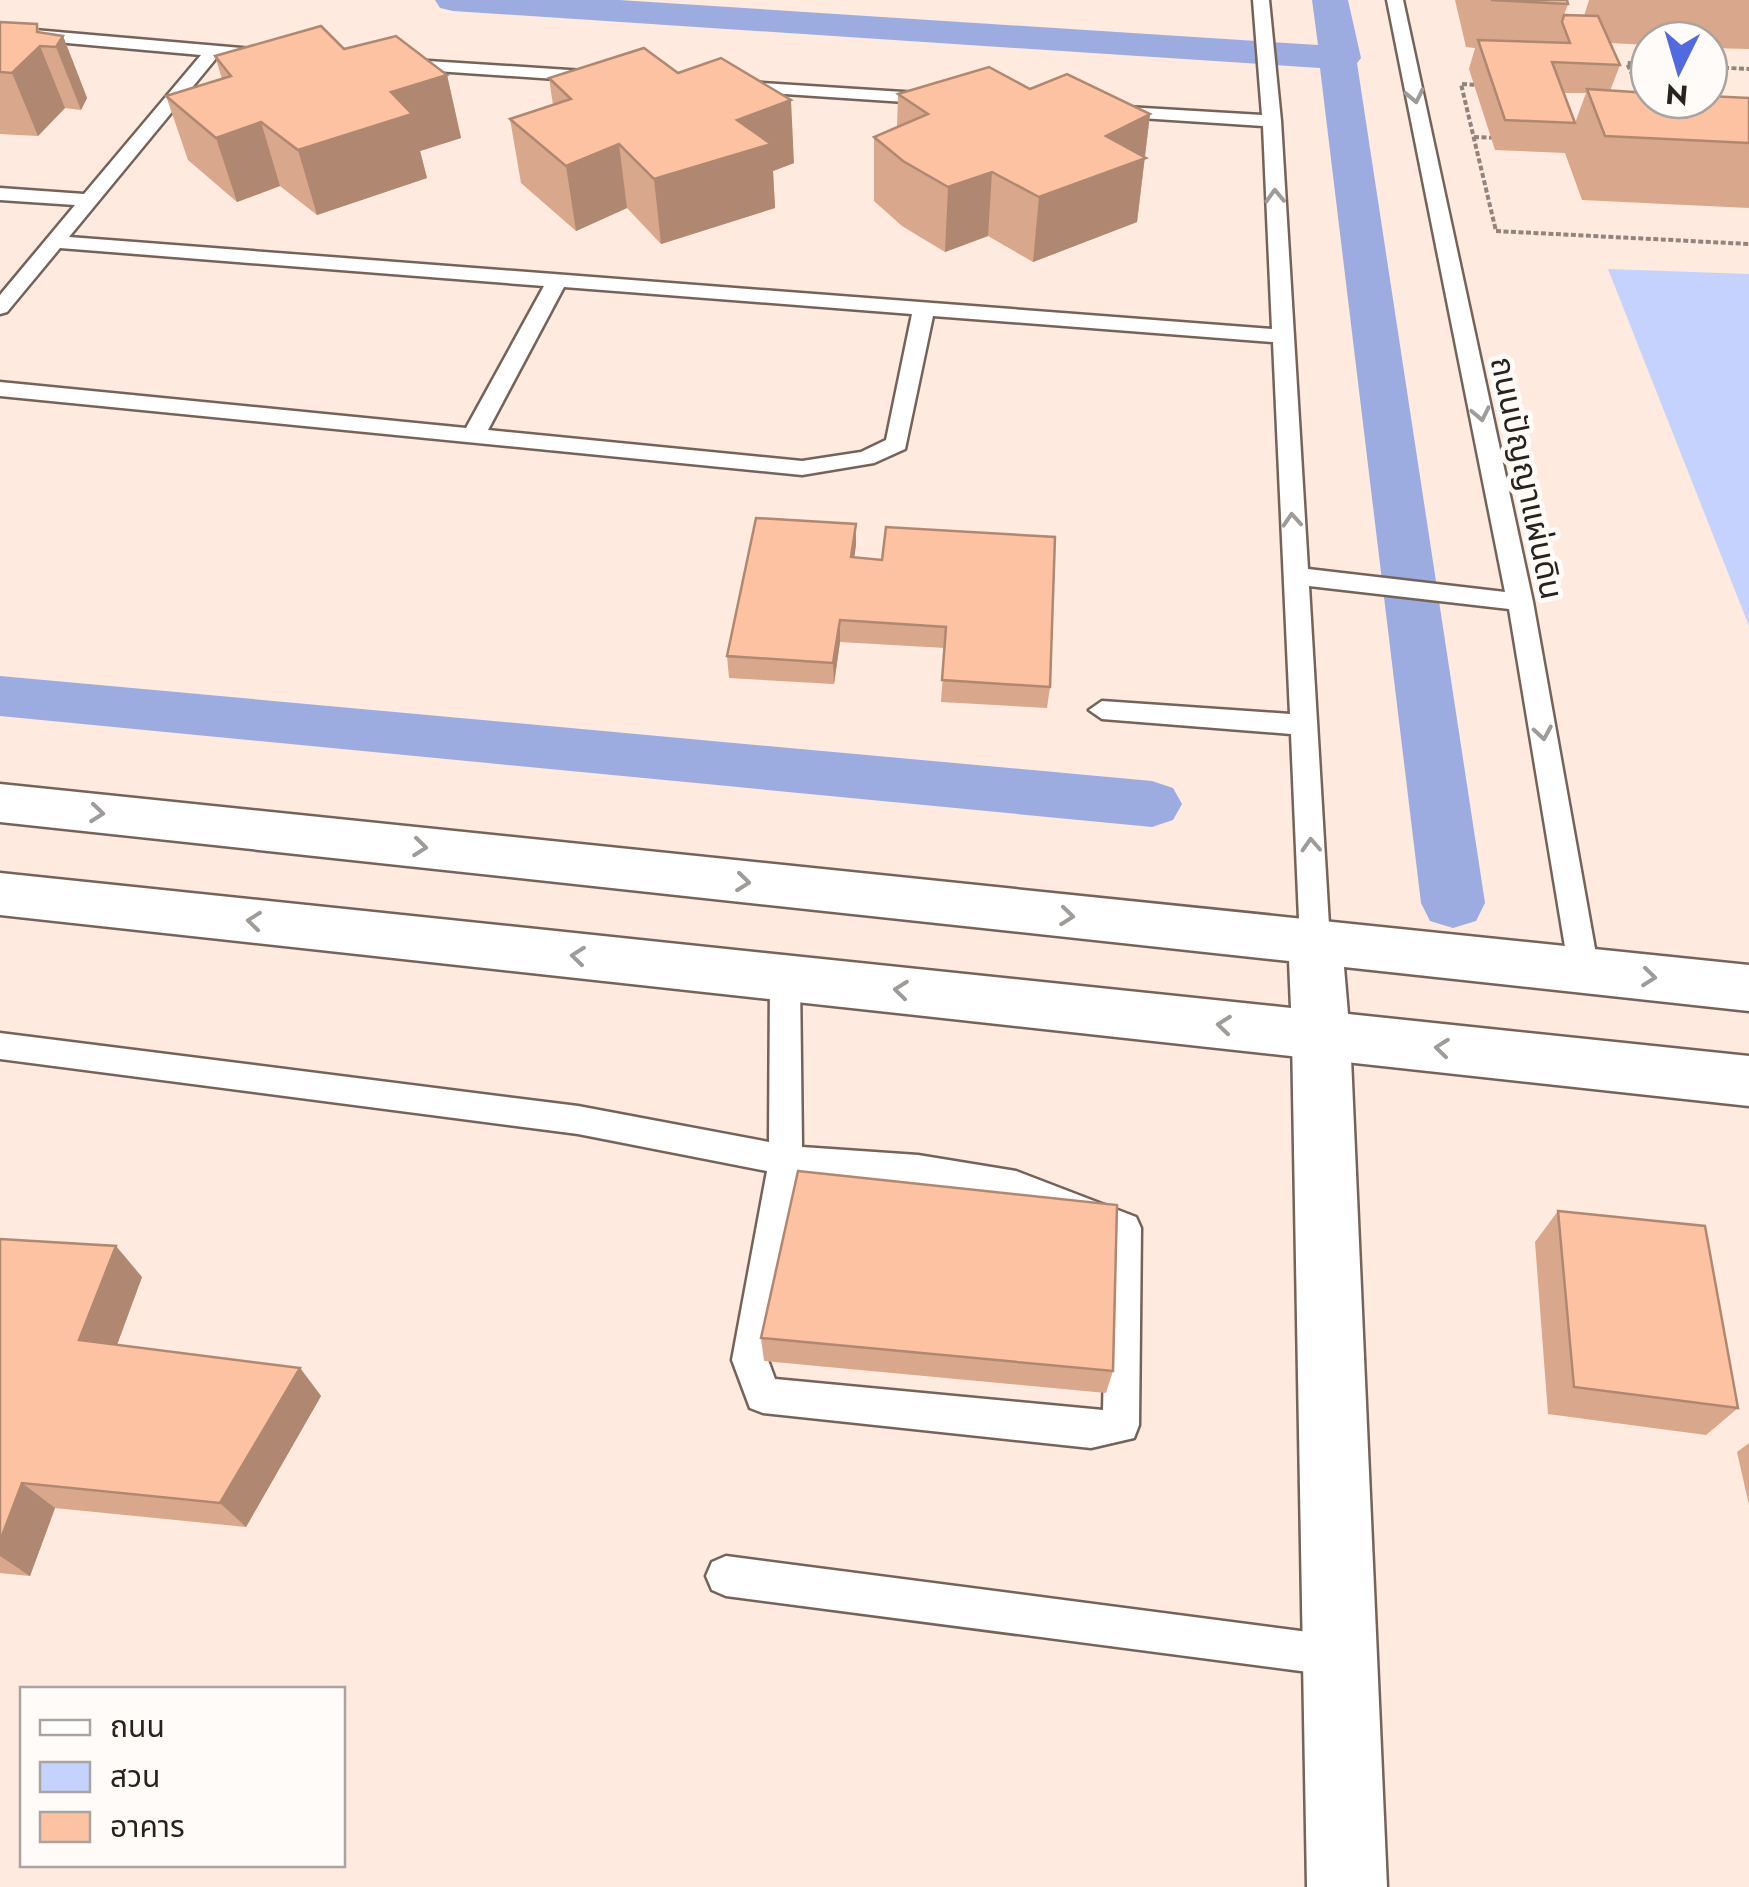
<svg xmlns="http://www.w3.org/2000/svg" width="1749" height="1887" font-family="Jost,'Noto Sans Thai',sans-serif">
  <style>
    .green { fill: #c5d2fd }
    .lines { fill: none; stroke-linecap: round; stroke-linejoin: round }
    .canal { fill: #9cace1; fill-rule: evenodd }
    .service-casing { stroke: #746359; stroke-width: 5 }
    .tertiary-casing { stroke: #746359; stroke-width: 5 }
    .secondary-casing { stroke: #746359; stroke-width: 5 }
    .path { stroke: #91847d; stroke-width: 4; stroke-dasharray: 5 2.5; stroke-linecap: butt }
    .service { fill: #fff; fill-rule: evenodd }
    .tertiary { fill: #fff; fill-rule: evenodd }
    .secondary { fill: #fff; fill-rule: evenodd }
    .wall { fill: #d9a78b; fill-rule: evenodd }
    .shaded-wall { fill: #b08871 }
    .building { fill: #fcc2a2; stroke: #b08871; stroke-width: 2.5 }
    .oneway { stroke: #9e9b99 }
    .labels { text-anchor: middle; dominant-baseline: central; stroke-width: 10; stroke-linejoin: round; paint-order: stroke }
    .far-street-label { font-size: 32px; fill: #28211d; stroke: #fffbf8 }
  </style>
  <rect width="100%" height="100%" fill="#feeadf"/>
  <polygon class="green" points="1608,269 1749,274 1749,626"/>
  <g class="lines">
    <g class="canal">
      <polygon points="435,0 619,0 1318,45 1312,0 1348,0 1361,58 1357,63 1485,903 1476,921 1453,928 1430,921 1421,903 1320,68 453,11 440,8"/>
      <polygon points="0,676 1152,781 1173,788 1182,804 1173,820 1152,827 0,716"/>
    </g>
    <defs>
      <g id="service">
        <path d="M 1253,0 L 1269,0 L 1281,121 L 1308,569 L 1505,592 L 1387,0 L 1403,0 L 1533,602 L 1599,971 L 1595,980 L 1584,983 L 1573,980 L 1569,971 L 1509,609 L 1309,586 L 1330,942 L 1326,950 L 1315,954 L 1304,950 L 1300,942 L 1291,734 L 1102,719 L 1089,710 L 1102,701 L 1290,714 L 1273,342 L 933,316 L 905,449 L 874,463 L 802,475 L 0,396 L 0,382 L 466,428 L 544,286 L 60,248 L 7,312 L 0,314 L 0,295 L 75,205 L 0,200 L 0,188 L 84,194 L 201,55 L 0,37 L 0,27 L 266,50 L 275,55 L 266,60 L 218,56 L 69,237 L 1272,329 L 1263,126 L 1110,116 L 1101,111 L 1110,106 L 1262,115 ZM 564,287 L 912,314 L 886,440 L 861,452 L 802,461 L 488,430 Z"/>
        <polygon points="397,59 600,72 609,77 600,82 391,68 388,64"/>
        <polygon points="731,81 935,94 944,99 935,104 725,90 725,82"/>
        <path d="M 785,966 L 796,969 L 800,978 L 802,1147 L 918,1155 L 1016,1171 L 1136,1217 L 1141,1228 L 1139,1425 L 1134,1438 L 1091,1448 L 763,1413 L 750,1408 L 732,1360 L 767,1171 L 578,1134 L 0,1059 L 0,1033 L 578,1106 L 769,1142 L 770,978 L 774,969 ZM 800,1176 L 918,1185 L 1015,1201 L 1107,1237 L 1103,1410 L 775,1379 L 768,1360 Z"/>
        <polygon points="726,1556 1339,1636 1353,1642 1359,1656 1353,1670 1339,1676 726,1596 712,1590 706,1576 712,1562"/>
      </g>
      <polygon id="tertiary" points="1321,1011 1341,1018 1350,1035 1387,1887 1307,1887 1292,1035 1301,1018"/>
      <polygon id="secondary" points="0,784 1749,965 1749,1011 1344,967 1348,1014 1749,1056 1749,1106 0,915 0,873 1291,1008 1289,961 0,822"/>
    </defs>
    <use href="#service" class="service-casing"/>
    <use href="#tertiary" class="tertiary-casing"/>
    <use href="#secondary" class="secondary-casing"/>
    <g class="path">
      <polyline points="1709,67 1749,69"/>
      <polyline points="1482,85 1461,84 1496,231"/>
      <polyline points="1635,92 1640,92 1627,63 1649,64"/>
      <polyline points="1474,137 1498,138"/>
      <polyline points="1496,231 1749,244"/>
    </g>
    <use href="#service" class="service"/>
    <use href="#tertiary" class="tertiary"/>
    <use href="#secondary" class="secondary"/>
  </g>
  <g class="wall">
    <path d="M 1455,0 L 1567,0 L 1568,4 L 1564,15 L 1584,16 L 1589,0 L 1749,0 L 1749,49 L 1709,48 L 1709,40 L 1649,40 L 1649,45 L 1610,43 L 1620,65 L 1610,91 L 1749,98 L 1749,208 L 1582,200 L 1565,153 L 1495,150 L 1469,69 L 1475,48 L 1466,47 ZM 1564,93 L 1586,93 L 1575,123 Z"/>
    <polygon points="0,22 37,24 40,32 63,36 87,98 81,110 65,108 38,136 0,134"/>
    <polygon points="344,49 447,75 461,138 420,151 427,178 317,215 280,186 237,202 188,160 166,96 222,79 215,56"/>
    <polygon points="549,78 794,163 773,171 775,208 661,244 627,208 576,231 521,183 510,119 553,105"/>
    <polygon points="1030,89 1150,114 1137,222 1033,262 988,236 945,252 902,226 874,201 874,137 897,127 898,94"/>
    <polygon points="856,524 854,558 1050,687 1047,708 941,702 945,648 840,642 834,684 729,678 727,656"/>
    <polygon points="1558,1211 1738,1408 1706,1435 1548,1414 1535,1242"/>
    <polygon points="0,1239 142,1277 117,1345 300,1368 321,1396 246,1527 55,1508 30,1576 0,1573"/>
    <polygon points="761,1338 1113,1371 1106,1393 764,1361"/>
    <polygon points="1749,1443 1749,1505 1737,1452"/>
  </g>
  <g class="shaded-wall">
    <polygon points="63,36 87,98 81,110 56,47"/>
    <polygon points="40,46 65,108 38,136 12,73"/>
    <polygon points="447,75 461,138 420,151 427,178 317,215 298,150 391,92"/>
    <polygon points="791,100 794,163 773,171 775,208 661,244 654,179 737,120"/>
    <polygon points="1150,114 1137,222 1033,262 1039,197 1106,136"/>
    <polygon points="261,122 280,186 237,202 216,138"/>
    <polygon points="619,144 627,208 576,231 566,166"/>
    <polygon points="992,172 988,236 945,252 948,187"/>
    <polygon points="856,524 856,546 851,579 851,557"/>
    <polygon points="840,620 840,642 834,684 833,663"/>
    <polygon points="116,1246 142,1277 108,1369 79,1340"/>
    <polygon points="300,1368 321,1396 246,1527 220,1503"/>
    <polygon points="22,1483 55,1508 30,1576 0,1556 0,1541"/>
  </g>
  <g class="building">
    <polygon points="1491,0 1567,0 1568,4"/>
    <polygon points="1564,15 1598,16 1620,65 1552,62 1575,123 1505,120 1478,40 1570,43 1562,22"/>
    <polygon points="0,22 37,24 37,32 63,36 56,47 40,46 12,73 0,72"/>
    <polygon points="321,26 344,49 396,36 447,75 391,92 412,114 298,150 261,122 216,138 166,96 231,76 215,56"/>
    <polygon points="644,48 678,73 721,58 791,100 737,120 771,144 654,179 619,144 566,166 510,119 571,99 549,78"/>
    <polygon points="989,67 1030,89 1067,74 1150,114 1106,136 1146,158 1039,197 992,172 948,187 903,161 874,137 928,114 898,94"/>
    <polygon points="1587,89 1649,93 1649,100 1709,100 1709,96 1749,98 1749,143 1605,136"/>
    <polygon points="756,518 856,524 851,557 882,560 886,527 1055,537 1050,687 942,680 946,627 840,620 833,663 727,656"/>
    <polygon points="798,1171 1117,1205 1113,1371 761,1338"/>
    <polygon points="1558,1211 1705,1226 1738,1408 1574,1387"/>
    <polygon points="0,1239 116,1246 79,1340 300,1368 220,1503 22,1483 0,1541"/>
  </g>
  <defs><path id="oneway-chevron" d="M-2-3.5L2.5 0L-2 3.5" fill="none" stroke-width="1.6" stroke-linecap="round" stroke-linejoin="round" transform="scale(2.5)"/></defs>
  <g class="oneway">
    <use href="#oneway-chevron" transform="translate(1415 96) rotate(78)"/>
    <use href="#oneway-chevron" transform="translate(1275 196) rotate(-92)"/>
    <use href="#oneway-chevron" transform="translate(1481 414) rotate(78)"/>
    <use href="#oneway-chevron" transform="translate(1292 520) rotate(-94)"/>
    <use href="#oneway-chevron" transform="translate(1543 733) rotate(80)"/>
    <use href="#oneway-chevron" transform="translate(97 813) rotate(6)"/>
    <use href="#oneway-chevron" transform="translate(1311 845) rotate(-93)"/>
    <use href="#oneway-chevron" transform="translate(420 847) rotate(6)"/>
    <use href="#oneway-chevron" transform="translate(743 882) rotate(6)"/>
    <use href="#oneway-chevron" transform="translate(1067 916) rotate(6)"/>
    <use href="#oneway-chevron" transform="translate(254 921) rotate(-174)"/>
    <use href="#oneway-chevron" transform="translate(578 956) rotate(-174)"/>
    <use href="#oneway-chevron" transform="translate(1649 977) rotate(6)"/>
    <use href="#oneway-chevron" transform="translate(901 990) rotate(-174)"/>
    <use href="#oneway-chevron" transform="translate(1224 1025) rotate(-174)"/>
    <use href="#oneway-chevron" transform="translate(1442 1048) rotate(-174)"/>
  </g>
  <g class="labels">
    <g class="far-street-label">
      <text transform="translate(1527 478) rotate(78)">ถนนปัญญาแผ่นดิน</text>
    </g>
  </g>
  <rect x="20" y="1687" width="325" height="180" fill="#fffbf8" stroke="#a9a4a0" stroke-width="2.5"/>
  <rect x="40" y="1720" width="50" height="15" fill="#ffffff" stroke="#a9a4a0" stroke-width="2.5"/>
  <text x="110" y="1737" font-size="30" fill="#28211d">ถนน</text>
  <rect x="40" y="1762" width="50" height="30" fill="#c5d2fd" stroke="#a9a4a0" stroke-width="2.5"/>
  <text x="110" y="1787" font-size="30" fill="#28211d">สวน</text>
  <rect x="40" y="1812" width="50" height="30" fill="#fcc2a2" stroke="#a9a4a0" stroke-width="2.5"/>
  <text x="110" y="1837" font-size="30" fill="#28211d">อาคาร</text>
  <g transform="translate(1679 70) rotate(185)"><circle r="48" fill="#fffbf8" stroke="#a9a4a0" stroke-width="2.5"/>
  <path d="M0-8L18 38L0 25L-18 38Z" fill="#5369df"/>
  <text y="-15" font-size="28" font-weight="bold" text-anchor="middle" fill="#28211d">N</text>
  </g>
</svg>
